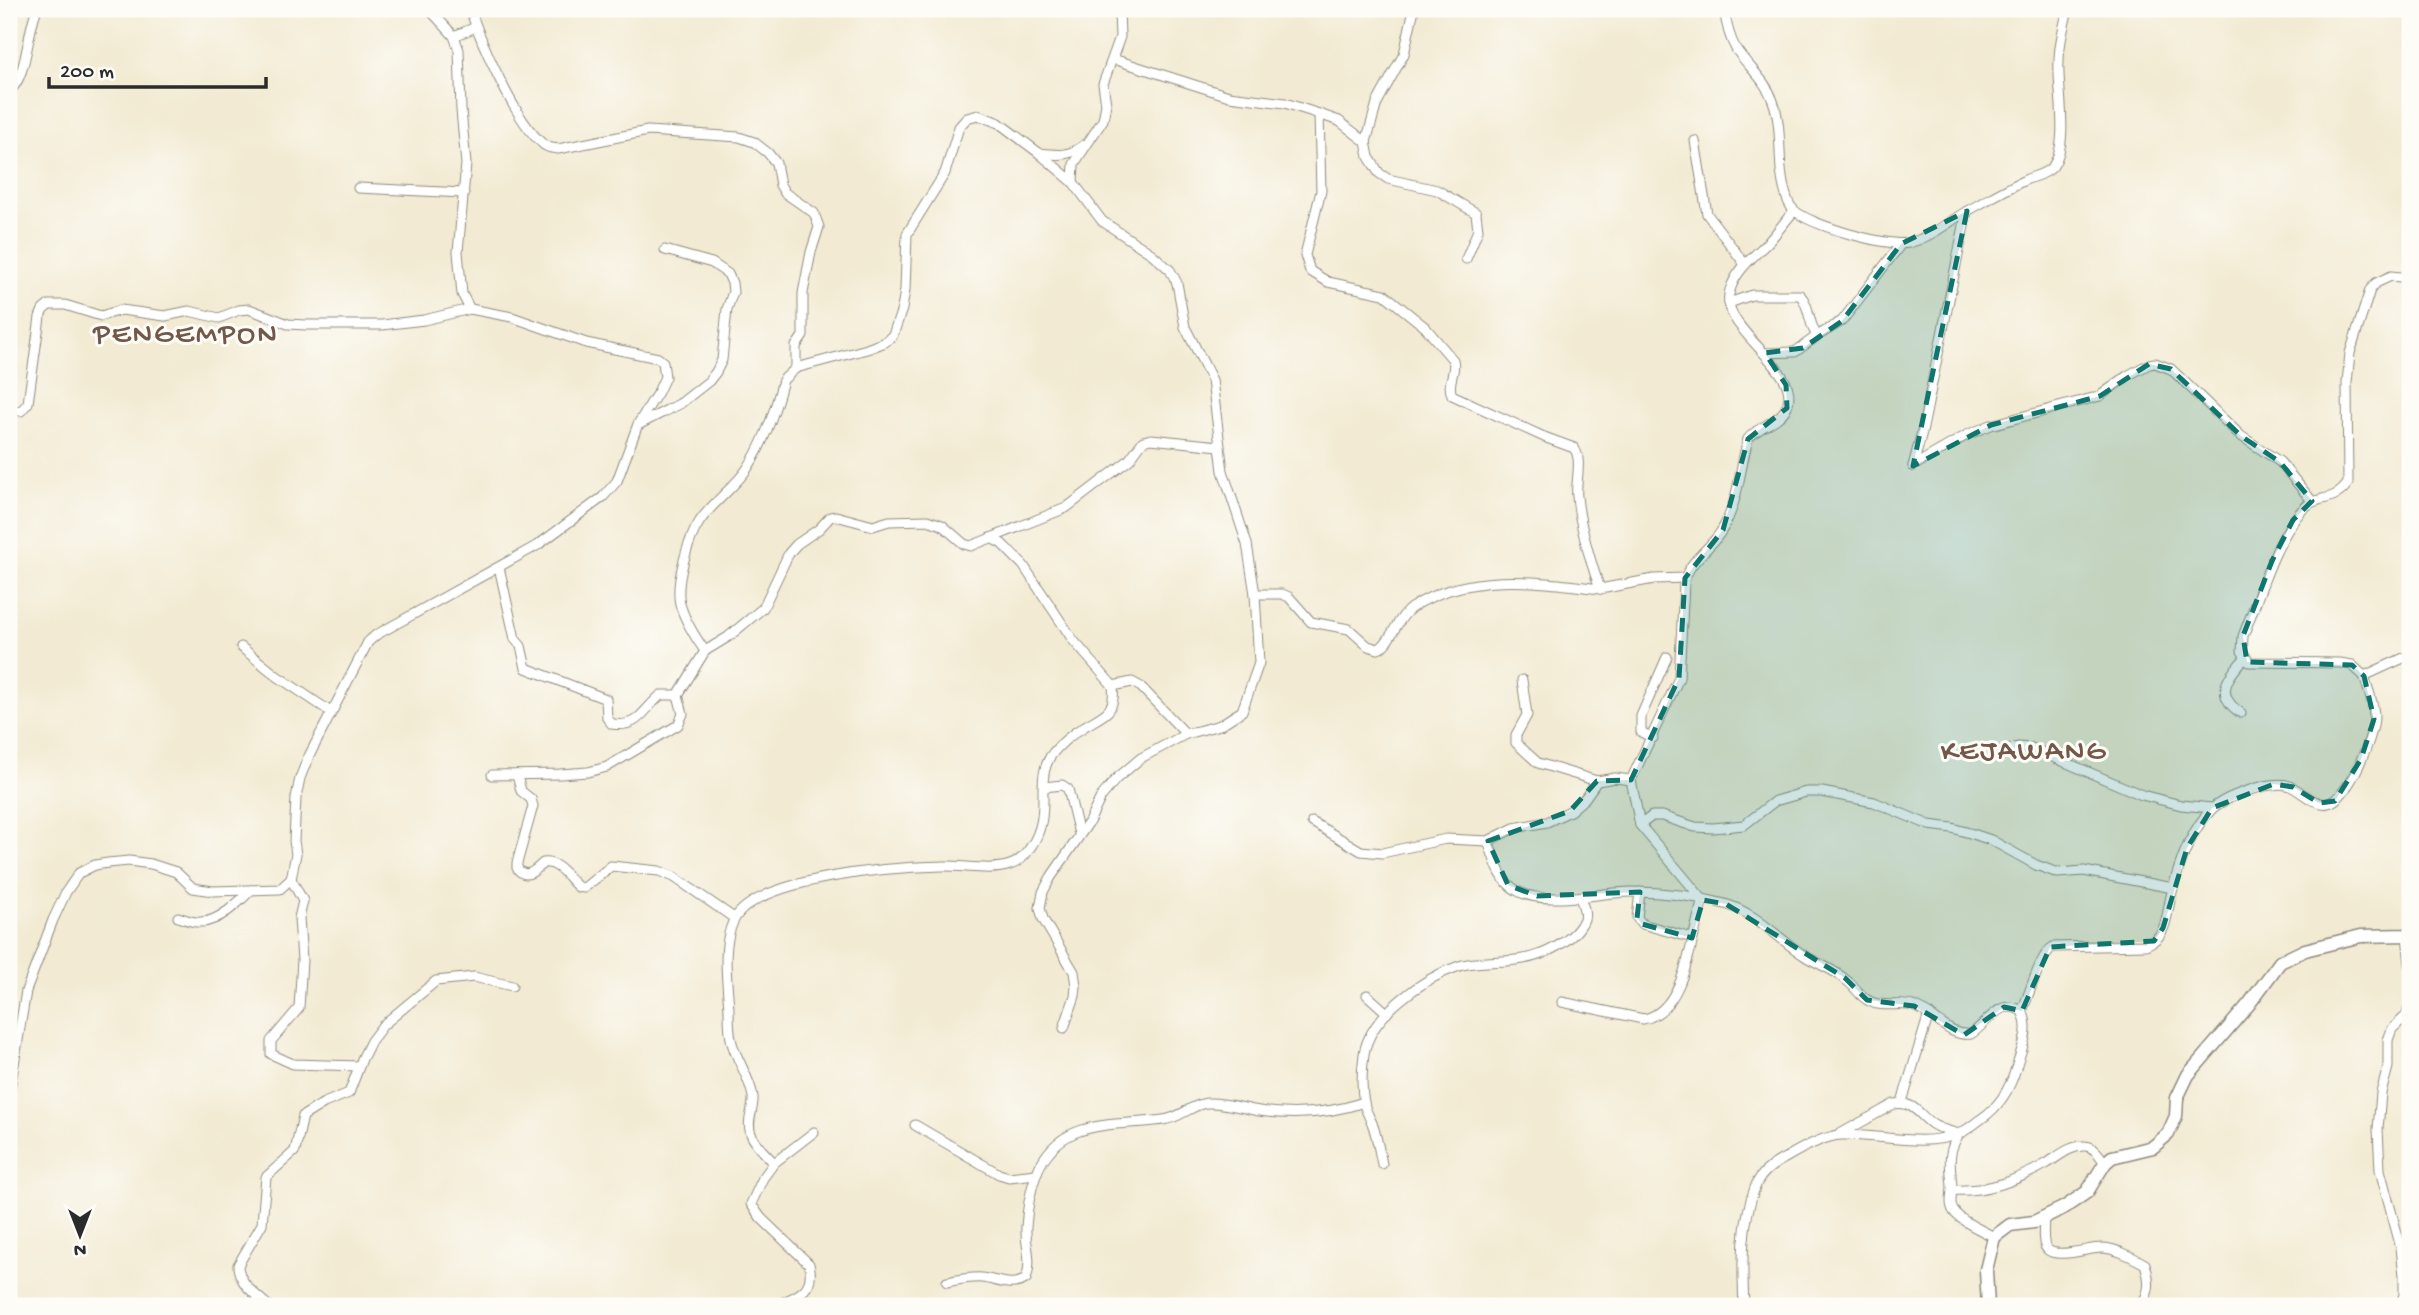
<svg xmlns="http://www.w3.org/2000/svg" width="2419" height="1315" font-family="'Gochi Hand',sans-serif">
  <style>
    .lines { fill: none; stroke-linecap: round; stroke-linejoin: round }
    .street-casing { stroke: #8e8a7e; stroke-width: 11 }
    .secondary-casing { stroke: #8e8a7e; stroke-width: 15 }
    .street { stroke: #fff; stroke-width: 9 }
    .secondary { stroke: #fff; stroke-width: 12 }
    .marked { fill: #0f766e; fill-opacity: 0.2; stroke: #0f766e; stroke-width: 5; stroke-dasharray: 14 9; stroke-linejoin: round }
    .labels { text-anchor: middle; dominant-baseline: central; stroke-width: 6; stroke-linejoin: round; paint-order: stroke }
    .quarter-label { font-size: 30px; letter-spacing: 2px; fill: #73584a; stroke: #fdfcf7 }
  </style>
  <rect width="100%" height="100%" fill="#fdfcf7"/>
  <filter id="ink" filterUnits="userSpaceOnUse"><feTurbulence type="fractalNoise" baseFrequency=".0143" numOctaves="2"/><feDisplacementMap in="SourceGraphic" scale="14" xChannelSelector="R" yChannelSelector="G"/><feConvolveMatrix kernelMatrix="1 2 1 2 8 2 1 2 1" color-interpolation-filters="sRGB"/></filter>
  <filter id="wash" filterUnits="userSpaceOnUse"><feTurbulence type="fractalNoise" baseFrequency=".00686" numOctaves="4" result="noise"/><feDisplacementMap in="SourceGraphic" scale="28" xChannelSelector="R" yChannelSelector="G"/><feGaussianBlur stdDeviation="1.57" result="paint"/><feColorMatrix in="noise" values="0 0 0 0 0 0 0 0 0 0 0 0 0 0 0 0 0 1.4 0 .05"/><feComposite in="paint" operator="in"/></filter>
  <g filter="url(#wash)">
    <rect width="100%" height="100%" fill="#f2ead2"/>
  </g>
  <g filter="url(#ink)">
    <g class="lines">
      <defs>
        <g id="street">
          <path d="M 470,9 C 481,42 516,123 543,144 C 547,148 552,148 558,149 L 648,131 L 739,137 L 754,142 L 768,153 L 776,163 L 780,185 L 785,193 L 814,213 L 819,227 L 811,252 L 803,293 L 803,336 L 796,346 L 796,368"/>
          <path d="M 1724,9 C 1726,23 1729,37 1736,49 C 1748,67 1766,80 1773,101 C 1784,131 1776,165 1786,195 C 1787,199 1790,206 1793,209 C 1807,225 1888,247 1908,243 C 1931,238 1949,221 1969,210 C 1987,200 2006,189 2025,180 C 2034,176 2047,174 2053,166 C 2070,142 2057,89 2059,61 C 2059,43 2064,26 2068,9"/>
          <polyline points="454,36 476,27"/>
          <polyline points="1113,59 1229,96 1285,103 1319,114 1339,121 1366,142 1369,157 1379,173 1388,179 1437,190 1476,213 1478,230 1466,259"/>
          <path d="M 9,91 C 27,79 27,31 37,9"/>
          <path d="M 1319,114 L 1321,191 L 1305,255 L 1310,271 L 1328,282 L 1384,294 L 1425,327 L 1453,360 C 1457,372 1446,383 1452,395 L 1544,437 L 1574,448 C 1583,460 1575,482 1577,497 C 1580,527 1590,560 1600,589 L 1654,579 L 1685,578"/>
          <polyline points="1695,141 1707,214 1744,263"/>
          <polyline points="1366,142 1377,103 1404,54 1414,9"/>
          <path d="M 1039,153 C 1057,155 1069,157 1084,145"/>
          <polyline points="1073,182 1074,164 1103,120 1106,104 1103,84 1120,37 1119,9"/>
          <polyline points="358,188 464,193"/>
          <path d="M 2410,278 L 2391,276 L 2376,283 L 2370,290 L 2350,353 L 2347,383 L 2348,483 C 2334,504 2317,494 2303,509 C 2275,539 2259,597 2243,636 L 2242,651 L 2249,662 L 2340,663 L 2352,665 L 2364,676 L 2410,655"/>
          <path d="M 1729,303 L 1752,295 L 1800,295 C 1810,305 1808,323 1817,336 L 1842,321 L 1901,244"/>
          <polyline points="1765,353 1795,352 1817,336"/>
          <polyline points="9,410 21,411 28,403 40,317 43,310 49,305 65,305 101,316 121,310 165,316 189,311 219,318 239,310 249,309 288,324 306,325 382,325 424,320 470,309"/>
          <polyline points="640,424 681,403 709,381 716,372 722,360 727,309 733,292 732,283 728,274 712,263 665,250"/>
          <polyline points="1913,466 1967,435 1991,425 2100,396 2127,376 2149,364 2155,363 2171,369 2241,436 2280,462 2312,501"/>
          <polyline points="1913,466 1923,428 1967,211"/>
          <polyline points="990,538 1001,543 1023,565 1073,640 1113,686"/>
          <path d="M 499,567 L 515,639 L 521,646 L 526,668 L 606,699 L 607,718 L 612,724 C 640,728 643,709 661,695 L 678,695"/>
          <path d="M 1255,594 L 1282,594 L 1289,597 L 1311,622 L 1349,629 L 1368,646 L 1378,649 C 1390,645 1396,619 1411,608 C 1466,571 1538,581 1600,589"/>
          <polyline points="241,647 277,676 331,712"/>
          <path d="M 705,651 C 695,637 685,621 680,604 C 675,583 688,539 700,521 C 713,502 734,488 747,469 C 765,442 775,411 783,380 L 796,368 L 867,349 L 885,342 L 893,335 L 902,309 L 905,290 L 907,234 L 945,173 L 959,127 L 967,118 L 978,115 L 999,123 L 1039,153 L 1073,182 L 1102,221 L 1152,254 L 1170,270 L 1177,283 L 1185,327 L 1212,380 L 1223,471 L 1247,544 L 1255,594 L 1259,663 L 1242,711 L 1220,725 L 1186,734 L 1141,758 L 1116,779 L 1101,797 L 1089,822 L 1051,877 L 1043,892 L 1040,908 L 1043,919 L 1074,972 L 1076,986 L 1075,996 L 1064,1028"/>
          <polyline points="1522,680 1527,715 1516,735 1516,743 1538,763 1597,781"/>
          <path d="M 2241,713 C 2213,695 2228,676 2245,658"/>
          <polyline points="1653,738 1641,732 1641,716 1667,657"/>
          <polyline points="1994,754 2018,747 2032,748 2142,795 2181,805 2212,808"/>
          <polyline points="492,775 560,774 588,772 607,767 678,725 683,714 678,695 705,651 728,637 763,608 789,553 797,544 819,529 830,517 836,516 873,526 889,521 928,520 942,525 964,544 971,546 1066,508 1129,460 1143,441 1151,439 1219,446"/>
          <path d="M 517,775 L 521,791 L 531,799 L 533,806 L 517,863 L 517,868 C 525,880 535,871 543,863 C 559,861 567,877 578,887 L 584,888 L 611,866 L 659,871 L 674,877 L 734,918"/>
          <path d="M 1631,780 L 1615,778 L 1597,781 L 1585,798 L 1570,811 L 1547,822 L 1514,828 L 1488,841 C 1495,859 1498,879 1516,890 C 1542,907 1601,892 1631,892 C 1661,892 1696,896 1725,904 C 1757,913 1778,939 1805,956 C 1818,964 1835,970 1846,980 C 1855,986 1859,996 1869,1001 C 1883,1009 1902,1001 1916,1007 C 1936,1015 1948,1037 1971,1034 C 1988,1023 2000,997 2022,1011 C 2029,996 2040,954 2053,947 L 2146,945 C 2151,942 2155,941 2159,936 C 2167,926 2168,908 2171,896 C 2178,867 2190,831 2211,810 C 2223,797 2273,779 2290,786 C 2302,791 2314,806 2328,803 C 2348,800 2374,736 2374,717 C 2374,703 2368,689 2364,676"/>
          <polyline points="1044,787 1062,785 1068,789 1079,834"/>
          <polyline points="1312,822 1361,851 1382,853 1446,839 1488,841"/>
          <polyline points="1640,825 1652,816 1662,816 1695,827 1713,828 1744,825 1775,801 1806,792 1822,792 1874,802 1929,825 1952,828 1973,834 1991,840 2036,865 2058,873 2084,871 2173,888"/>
          <polyline points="291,879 303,901 299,918 302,960 299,1008 271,1041 271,1054 293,1064 359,1066"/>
          <polyline points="1640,892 1637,918 1642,924 1692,938"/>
          <path d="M 178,917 C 185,919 194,923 201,922 C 219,922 239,902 251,890"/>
          <polyline points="2407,935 2410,965"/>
          <polyline points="1367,995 1387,1013"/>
          <path d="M 1562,1002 L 1643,1019 C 1686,1012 1691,935 1703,900 L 1640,825 L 1631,780 L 1679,678 L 1684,584 C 1687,561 1711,549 1722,530 C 1738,504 1740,468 1748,439 C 1758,426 1777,423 1785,410 C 1809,370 1716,331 1730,290 C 1737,268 1755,256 1770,240 C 1778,231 1786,220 1794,211"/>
          <polyline points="9,1095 26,991 53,920 66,892 79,873 95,865 108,863 129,861 151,864 176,872 193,888 213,891 280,889 291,879 296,854 294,841 296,798 300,778 308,758 368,642 376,635 538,545 603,497 617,481 638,424 658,392 665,377 663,362 658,358 586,343 512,317 470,309 462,294 458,252 466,164 461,110 459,50 454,36 429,9"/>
          <polyline points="1902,1102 1929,1014"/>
          <polyline points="915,1125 999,1174 1009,1177 1036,1174"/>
          <path d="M 1840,1134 L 1894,1104 C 1914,1101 1918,1114 1932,1124 C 1941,1130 1950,1131 1959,1134 C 1946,1154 1951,1166 1952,1188 C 1952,1197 1948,1206 1956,1214 C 1965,1224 1982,1230 1994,1237"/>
          <polyline points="774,1163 814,1132"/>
          <path d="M 1382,1164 C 1379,1150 1377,1136 1372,1123 C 1369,1116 1365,1110 1364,1103 C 1361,1088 1362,1069 1364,1054 C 1370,1015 1424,978 1459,966 C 1479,960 1502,963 1523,959 C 1543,956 1576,940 1584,919 C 1586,912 1583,905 1580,898"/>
          <path d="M 1952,1190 C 1988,1192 2015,1181 2046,1164 C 2058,1157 2070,1145 2085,1146 C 2094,1146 2100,1156 2105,1163"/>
          <path d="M 2044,1218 C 2044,1226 2041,1245 2048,1250 C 2059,1259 2091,1247 2103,1248 C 2118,1249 2132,1257 2145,1264 C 2150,1280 2151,1293 2140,1306"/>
          <path d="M 947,1282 C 958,1280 970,1277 982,1278 C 998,1280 1011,1288 1026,1279 C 1033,1260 1025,1246 1026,1227 C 1027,1211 1031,1189 1036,1175 C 1058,1116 1114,1127 1163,1120 C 1181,1118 1190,1105 1207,1103 C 1224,1102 1242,1108 1259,1111 C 1296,1116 1329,1114 1364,1102"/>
          <path d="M 269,1306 C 257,1296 238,1283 238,1265 L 262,1224 L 266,1177 L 295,1151 L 303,1116 L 324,1103 L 349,1093 L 362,1059 L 371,1041 L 383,1025 L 436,981 L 474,977 L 512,986"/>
          <path d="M 774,1306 C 795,1297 816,1292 809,1264 L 761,1218 L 751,1204 L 763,1178 L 774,1163 C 766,1154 755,1145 751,1134 C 746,1121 754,1110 753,1097 C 750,1078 737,1061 732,1043 C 729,1033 729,1022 729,1011 C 728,984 721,948 733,922 C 753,877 896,867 942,866 C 964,865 989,872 1010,865 C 1019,862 1025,856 1030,848 C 1054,814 1034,784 1050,757 C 1058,745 1073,733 1085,726 C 1093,721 1102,717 1108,711 C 1114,704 1114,695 1113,686 L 1132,682 L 1141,687 L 1186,734"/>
          <path d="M 1744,1306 C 1742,1267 1741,1222 1756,1185 C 1762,1171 1775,1163 1787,1157 C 1802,1148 1824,1136 1841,1135 C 1879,1134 1923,1148 1958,1134 C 1966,1131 1974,1124 1981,1119 C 1999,1107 2010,1089 2016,1068 C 2021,1049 2032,1030 2022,1011"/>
          <polyline points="2401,1306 2404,1294 2404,1275 2401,1248 2380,1170 2378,1129 2381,1093 2388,1067 2388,1040 2392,1029 2407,1015 2410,1000"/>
        </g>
        <polyline id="secondary" points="1988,1306 1986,1270 1994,1237 2010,1225 2034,1222 2065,1207 2087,1192 2105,1163 2112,1157 2153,1147 2168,1134 2176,1116 2177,1098 2188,1075 2249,1004 2280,962 2305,950 2361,936 2407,935 2410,933"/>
      </defs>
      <use href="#street" class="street-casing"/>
      <use href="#secondary" class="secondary-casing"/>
      <use href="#street" class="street"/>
      <use href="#secondary" class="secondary"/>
    </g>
  </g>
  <path class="marked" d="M 1967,211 L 1913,466 L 1991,425 L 2100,396 L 2149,364 L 2171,369 L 2241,436 L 2280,462 L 2312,501 L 2293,520 L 2272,561 L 2243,636 L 2247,662 L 2352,665 L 2364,676 L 2374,719 L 2361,759 L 2335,801 L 2319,803 L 2293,787 L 2274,784 L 2212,808 L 2187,848 L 2163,928 L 2154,941 L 2050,947 L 2022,1011 L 2004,1007 L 1964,1035 L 1914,1006 L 1867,1000 L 1845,978 L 1726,904 L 1703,900 L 1692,938 L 1642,924 L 1637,918 L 1640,892 L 1537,896 L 1508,885 L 1488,841 L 1570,811 L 1597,781 L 1631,780 L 1679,678 L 1685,578 L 1723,530 L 1748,439 L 1787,408 L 1786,385 L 1765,353 L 1803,348 L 1842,321 L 1901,244 Z"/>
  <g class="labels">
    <g class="quarter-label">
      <text x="186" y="336">PENGEMPON</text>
      <text x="2024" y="753">KEJAWANG</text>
    </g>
  </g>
  <rect width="2419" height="1315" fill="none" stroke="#fdfcf7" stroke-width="35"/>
  <g transform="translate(80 1235) rotate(180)" stroke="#fdfcf7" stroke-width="5" paint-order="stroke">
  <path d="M0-5L12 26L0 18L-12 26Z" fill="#2b2b2b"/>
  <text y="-10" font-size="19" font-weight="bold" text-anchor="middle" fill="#2b2b2b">N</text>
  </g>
  <path d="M49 77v10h217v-10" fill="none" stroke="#2b2b2b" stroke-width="3.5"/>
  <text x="60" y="77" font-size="21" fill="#2b2b2b" stroke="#fdfcf7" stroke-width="5" paint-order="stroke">200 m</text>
</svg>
